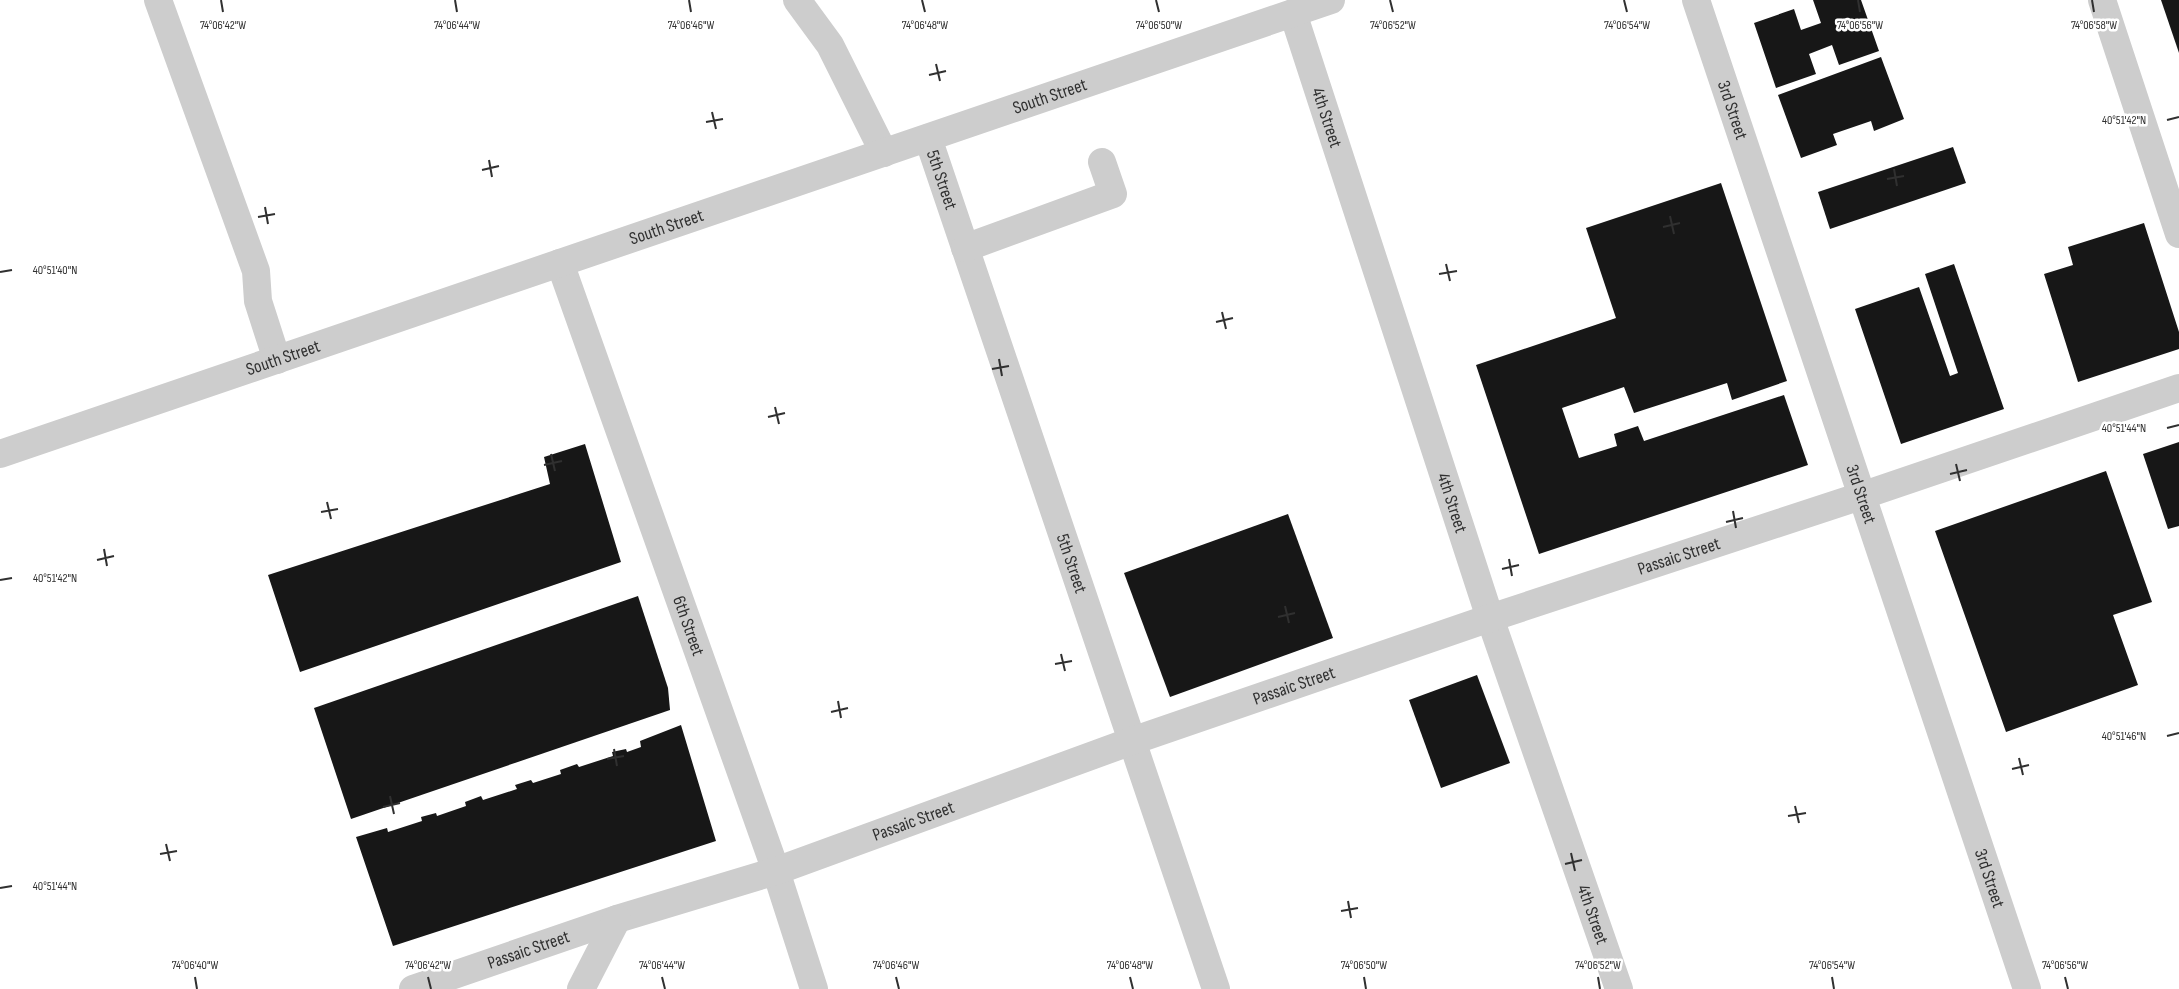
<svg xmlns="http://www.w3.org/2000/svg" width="2179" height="989" font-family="'Sofia Sans Condensed',sans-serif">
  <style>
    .building { fill: #171717 }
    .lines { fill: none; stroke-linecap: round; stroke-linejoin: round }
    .minor { stroke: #cdcdcd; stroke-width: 28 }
    .ticks { fill: none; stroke: #303030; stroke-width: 2 }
    .labels { text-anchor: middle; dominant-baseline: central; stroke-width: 5; stroke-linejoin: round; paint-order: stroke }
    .street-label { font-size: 18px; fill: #303030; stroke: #fff }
    .ticks-label { font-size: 12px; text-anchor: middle; fill: #303030; stroke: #fff; stroke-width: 5; stroke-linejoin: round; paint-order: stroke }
  </style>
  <rect width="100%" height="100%" fill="#fff"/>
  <g class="building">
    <polygon points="1813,0 1861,0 1879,51 1839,65 1832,45 1809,54 1816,74 1776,88 1754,23 1794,9 1801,30 1821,23"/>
    <polygon points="2161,0 2179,0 2179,53"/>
    <polygon points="1881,57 1904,119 1874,131 1871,121 1833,134 1837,145 1801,158 1778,95"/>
    <polygon points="1953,147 1966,183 1830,229 1818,192"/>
    <polygon points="1721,183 1787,381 1732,400 1727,383 1634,413 1624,387 1562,408 1579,458 1617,446 1614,434 1638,426 1644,441 1784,395 1808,465 1539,554 1476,365 1616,318 1586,228"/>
    <polygon points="2144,223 2179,332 2179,349 2078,382 2044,274 2073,265 2068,247"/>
    <polygon points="1954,264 2004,409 1901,444 1855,309 1919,287 1950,376 1958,373 1925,274"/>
    <polygon points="2179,442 2179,526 2168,529 2143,454"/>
    <polygon points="585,444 621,562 300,672 268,575 550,484 544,457"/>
    <polygon points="2106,471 2152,602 2113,615 2138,685 2006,732 1935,531"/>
    <polygon points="1288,514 1333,638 1170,697 1124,573"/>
    <polygon points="638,596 668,688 670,710 351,819 314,708"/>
    <polygon points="1477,675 1510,763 1441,788 1409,700"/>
    <polygon points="681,725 716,841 393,946 356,837 387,828 388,832 422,821 421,817 436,813 437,816 466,806 465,802 481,796 483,800 517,789 515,785 531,780 533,783 561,774 560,770 577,764 579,767 613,756 612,752 626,749 627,752 641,747 640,741"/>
  </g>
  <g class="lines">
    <g class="minor">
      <polyline points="158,0 256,271 258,301 277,360"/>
      <polyline points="797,0 830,45 884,153"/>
      <path id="s1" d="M 1696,0 L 2027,989"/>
      <polyline points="2102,0 2179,234"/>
      <path id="s2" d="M 1293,13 L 1490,618 L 1619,989"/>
      <path id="s3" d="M 928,138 L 1216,989"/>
      <polyline points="965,248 1113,194 1102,162"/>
      <path id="s4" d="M 560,263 L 776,871 L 814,989"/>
      <path id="s5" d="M 0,454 L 1331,0"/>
      <path id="s6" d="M 413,989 L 617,919 L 776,871 L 1132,741 L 1490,618 L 1861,496 L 2179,388"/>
      <polyline points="581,989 617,919"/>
    </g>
  </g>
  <path class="ticks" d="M 221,0 L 223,12M 455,0 L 457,12M 689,0 L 691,12M 922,0 L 925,12M 1156,0 L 1159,12M 1390,0 L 1393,12M 1624,0 L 1627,12M 1858,0 L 1860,12M 2092,0 L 2094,12M 936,64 L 940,81M 929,75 L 946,71M 712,112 L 716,129M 2167,120 L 2179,117M 706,122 L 723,119M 489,160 L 492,177M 1894,169 L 1897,186M 482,170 L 499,166M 1887,179 L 1904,176M 265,207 L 268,224M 1670,216 L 1674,234M 258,217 L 275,214M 1663,227 L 1680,223M 1446,264 L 1450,281M 0,272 L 12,270M 1439,274 L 1457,271M 1222,312 L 1226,329M 1216,322 L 1233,318M 999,359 L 1002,376M 992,369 L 1009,366M 775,407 L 779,424M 768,417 L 785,413M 2167,428 L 2179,425M 551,454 L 555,471M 1956,464 L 1960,481M 544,465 L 562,461M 1950,474 L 1967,470M 327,502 L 331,519M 1733,511 L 1736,528M 321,512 L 338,509M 1726,522 L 1743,518M 104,549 L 107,566M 1509,559 L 1512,576M 97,560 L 114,556M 1502,569 L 1519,565M 0,580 L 12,578M 1285,606 L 1289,623M 1278,617 L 1295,613M 1061,654 L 1065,671M 1055,664 L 1072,661M 838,701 L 841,718M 831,712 L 848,708M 2167,736 L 2179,733M 614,749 L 617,766M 2019,758 L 2023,775M 607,759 L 624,756M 2012,769 L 2029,765M 390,796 L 394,814M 1795,806 L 1799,823M 383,807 L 400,803M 1788,816 L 1806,813M 166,844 L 170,861M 1571,853 L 1575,871M 160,854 L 177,851M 1565,864 L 1582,860M 0,888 L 12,886M 1348,901 L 1351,918M 1341,911 L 1358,908M 195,977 L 197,989M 428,977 L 431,989M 662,977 L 665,989M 896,977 L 899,989M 1130,977 L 1133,989M 1364,977 L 1366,989M 1598,977 L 1600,989M 1832,977 L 1834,989M 2065,977 L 2068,989"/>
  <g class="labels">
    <g class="street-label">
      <text stroke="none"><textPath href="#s5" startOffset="1109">South Street</textPath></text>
      <text stroke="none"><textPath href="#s1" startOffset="116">3rd Street</textPath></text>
      <text stroke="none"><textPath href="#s2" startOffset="110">4th Street</textPath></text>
      <text stroke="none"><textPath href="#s3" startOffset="44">5th Street</textPath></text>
      <text stroke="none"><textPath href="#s5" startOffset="704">South Street</textPath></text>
      <text stroke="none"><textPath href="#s5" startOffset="299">South Street</textPath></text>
      <text stroke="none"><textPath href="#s1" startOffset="521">3rd Street</textPath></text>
      <text stroke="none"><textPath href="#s2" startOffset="515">4th Street</textPath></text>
      <text stroke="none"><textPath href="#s6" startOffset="1338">Passaic Street</textPath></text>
      <text stroke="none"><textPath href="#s3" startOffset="449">5th Street</textPath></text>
      <text stroke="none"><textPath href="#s4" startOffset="385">6th Street</textPath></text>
      <text stroke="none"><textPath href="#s6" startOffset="932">Passaic Street</textPath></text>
      <text stroke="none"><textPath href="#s6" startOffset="528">Passaic Street</textPath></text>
      <text stroke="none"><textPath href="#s1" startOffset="926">3rd Street</textPath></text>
      <text stroke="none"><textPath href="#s2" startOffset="950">4th Street</textPath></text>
      <text stroke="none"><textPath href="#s6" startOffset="122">Passaic Street</textPath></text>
    </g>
  </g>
  <g class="ticks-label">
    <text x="223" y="29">74°06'42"W</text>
    <text x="457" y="29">74°06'44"W</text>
    <text x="691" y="29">74°06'46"W</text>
    <text x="925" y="29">74°06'48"W</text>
    <text x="1159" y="29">74°06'50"W</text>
    <text x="1393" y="29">74°06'52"W</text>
    <text x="1627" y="29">74°06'54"W</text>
    <text x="1860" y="29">74°06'56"W</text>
    <text x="2094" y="29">74°06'58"W</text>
    <text x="2124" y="124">40°51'42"N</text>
    <text x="55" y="274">40°51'40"N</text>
    <text x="2124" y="432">40°51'44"N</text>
    <text x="55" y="582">40°51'42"N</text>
    <text x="2124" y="740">40°51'46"N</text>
    <text x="55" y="890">40°51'44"N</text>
    <text x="195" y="969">74°06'40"W</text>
    <text x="428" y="969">74°06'42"W</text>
    <text x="662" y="969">74°06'44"W</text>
    <text x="896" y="969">74°06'46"W</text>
    <text x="1130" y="969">74°06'48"W</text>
    <text x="1364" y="969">74°06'50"W</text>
    <text x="1598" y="969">74°06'52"W</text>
    <text x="1832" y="969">74°06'54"W</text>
    <text x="2065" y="969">74°06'56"W</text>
  </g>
</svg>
